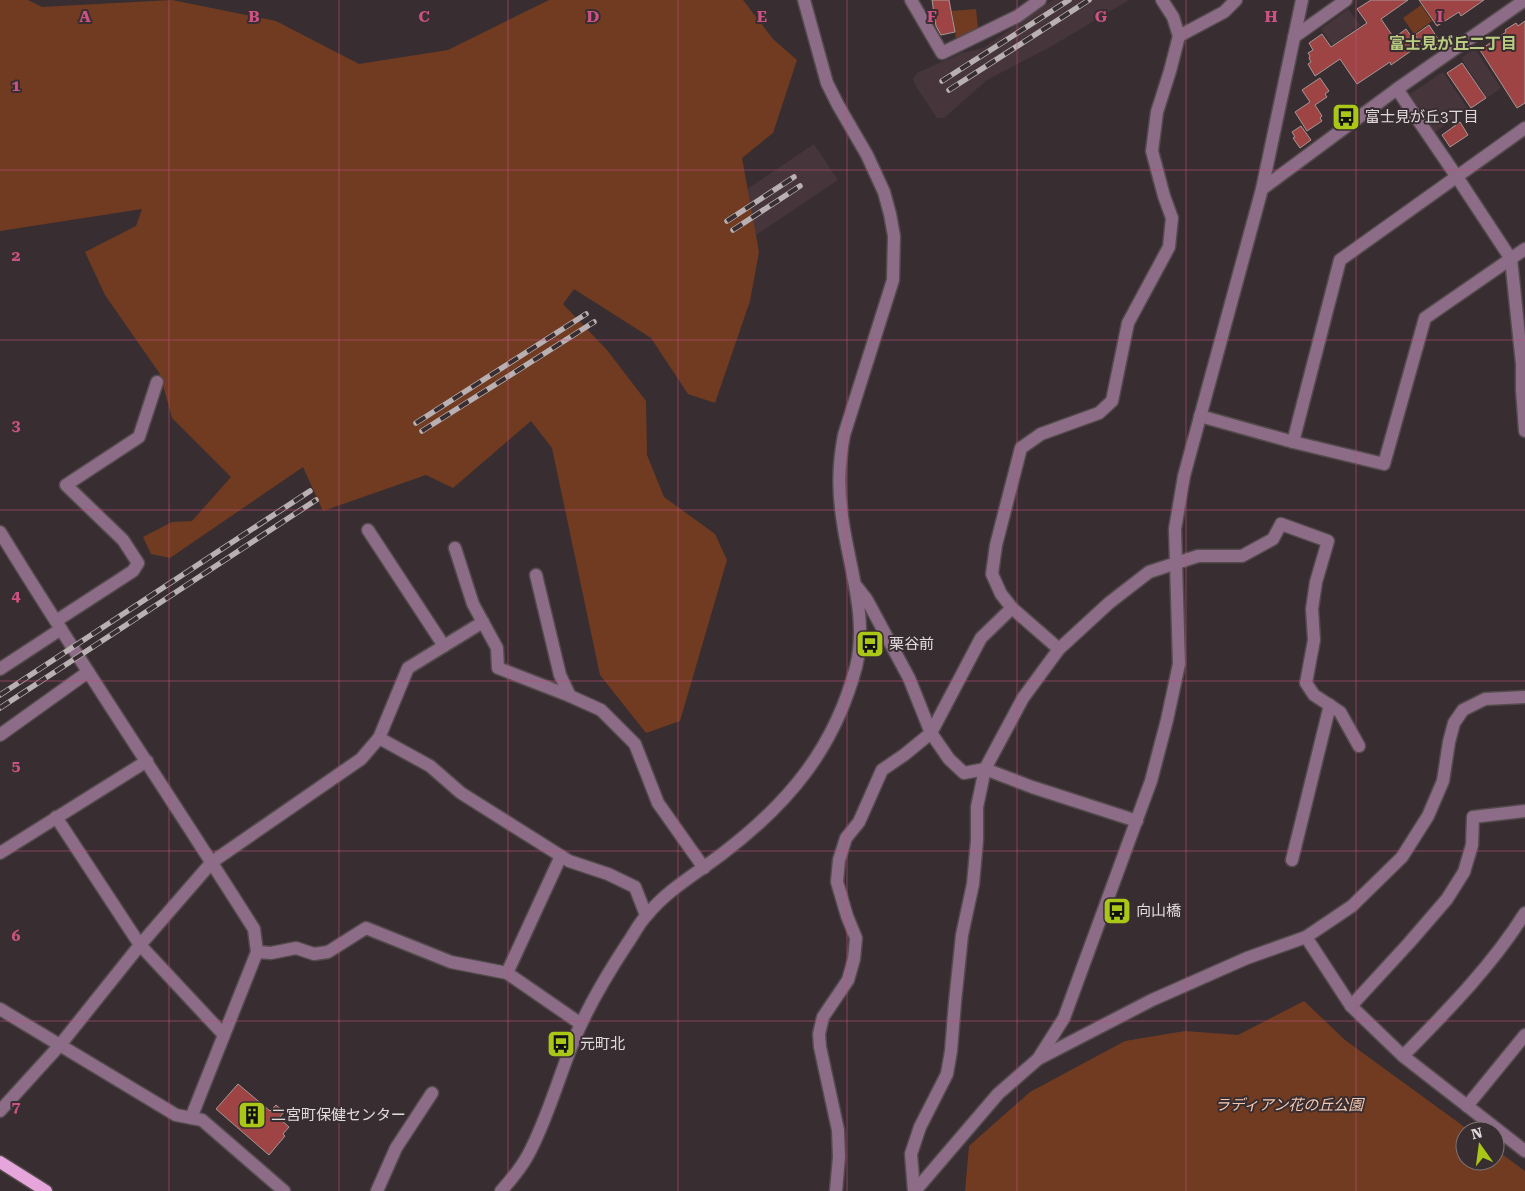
<svg xmlns="http://www.w3.org/2000/svg" width="1525" height="1191" font-family="'Roboto Serif','Noto Sans JP',serif">
  <style>
    .built { fill: #46353a }
    .green { fill: #703b20 }
    .building { fill: #9e4444; stroke: #a69897 }
    .lines { fill: none; stroke-linecap: round; stroke-linejoin: round }
    .minor-casing { stroke: #534a4c; stroke-width: 15 }
    .major-casing { stroke: #534a4c; stroke-width: 15 }
    .minor { stroke: #8c6c86; stroke-width: 12 }
    .major { stroke: #e7a6db; stroke-width: 12 }
    .rail-casing { stroke: #b8b0b2; stroke-width: 5.5 }
    .rail { stroke: #382e31; stroke-width: 4; stroke-dasharray: 11; stroke-linecap: butt }
    .grid { fill: none; stroke: #cb5282; stroke-width: 1; stroke-opacity: 0.55 }
    .labels { text-anchor: middle; dominant-baseline: central; stroke-width: 4; stroke-linejoin: round; paint-order: stroke }
    .poi-label { font-size: 15px; fill: #e1dadc; stroke: #382e31; text-anchor: start }
    .park-label { font-size: 15px; font-style: italic; fill: #f6c9b3; stroke: #382e31 }
    .neighbourhood-label { font-size: 16px; font-weight: bold; fill: #bacc82; stroke: #382e31 }
    .grid-label { font-size: 16px; text-anchor: middle; font-weight: bold; fill: #cb5282; stroke: #382e31; stroke-width: 4; stroke-linejoin: round; paint-order: stroke }
  </style>
  <rect width="100%" height="100%" fill="#382e31"/>
  <g class="built">
    <polygon points="1053,0 1129,0 1052,46 987,80 944,118 937,118 917,88 913,79 917,73 962,53 983,48"/>
    <polygon points="1348,9 1360,25 1333,45 1321,29"/>
    <polygon points="1475,49 1501,88 1487,98 1461,58"/>
    <polygon points="1443,72 1468,109 1435,132 1410,94"/>
    <polygon points="814,144 838,180 728,254 704,218"/>
  </g>
  <g class="green">
    <polygon points="0,0 28,0 42,7 172,0 276,21 359,64 448,50 549,0 743,0 773,39 797,60 773,133 742,158 759,252 750,301 715,403 688,394 651,338 574,289 563,304 607,350 646,401 647,455 664,497 715,534 727,560 680,721 646,733 600,675 552,448 531,421 453,488 426,475 323,511 303,467 170,558 151,554 143,537 172,522 192,521 231,477 172,418 160,374 105,295 85,252 136,226 142,209 0,231"/>
    <polygon points="1421,5 1432,21 1414,34 1403,18"/>
    <polygon points="976,9 978,28 956,39 952,11"/>
    <polygon points="1304,1001 1345,1040 1470,1131 1465,1131 1465,1161 1495,1161 1495,1149 1525,1171 1525,1191 965,1191 969,1146 1030,1092 1125,1041 1185,1031 1238,1035"/>
  </g>
  <g class="building">
    <polygon points="932,0 949,0 955,32 941,35 936,26"/>
    <polygon points="1371,0 1408,0 1381,19 1394,38 1406,29 1418,46 1391,65 1390,62 1357,84 1340,59 1315,76 1308,64 1311,62 1309,58 1310,56 1308,53 1313,50 1309,43 1322,34 1331,47 1367,23 1357,9"/>
    <polygon points="1419,0 1484,0 1461,16 1459,12 1437,26"/>
    <polygon points="1525,21 1525,103 1517,108 1480,50 1506,32 1505,30 1516,23 1518,26"/>
    <polygon points="1429,25 1440,42 1429,50 1428,48 1426,50 1415,35"/>
    <polygon points="1462,63 1486,98 1471,108 1447,73"/>
    <polygon points="1320,78 1329,91 1325,94 1327,97 1315,105 1322,116 1320,118 1322,121 1307,131 1295,112 1310,102 1302,90"/>
    <polygon points="1460,122 1468,135 1450,147 1442,135"/>
    <polygon points="1301,126 1311,140 1300,148 1293,138 1295,137 1292,132"/>
    <polygon points="238,1084 270,1111 276,1105 284,1112 279,1118 289,1127 283,1134 285,1136 269,1155 216,1109"/>
  </g>
  <g class="lines">
    <defs>
      <g id="minor">
        <polyline points="911,0 942,53 1018,16 1040,0"/>
        <polyline points="1162,0 1173,17 1179,36 1224,12 1236,0"/>
        <polyline points="1294,37 1346,0"/>
        <polyline points="1397,89 1457,177 1511,259 1522,364 1522,390 1525,431"/>
        <polyline points="1262,189 1397,89 1525,0"/>
        <polyline points="1200,416 1293,442 1340,260 1525,128"/>
        <polyline points="1293,442 1384,464 1425,318 1525,249"/>
        <polyline points="368,530 444,646"/>
        <path d="M 0,532 C 82,666 170,796 254,929 L 257,952 L 191,1118"/>
        <polyline points="455,548 473,604 497,648 498,668 570,696 601,710 635,744 658,803 704,868"/>
        <polyline points="536,575 560,675 570,696"/>
        <polyline points="857,587 867,600 909,678 931,733 949,759 964,773 985,769 1032,787 1137,821"/>
        <polyline points="56,621 133,571 138,563 123,540 66,485 139,437 157,382"/>
        <polyline points="1059,649 1012,608 1001,594 992,574 996,545 1021,448 1041,434 1099,413 1112,401 1128,323 1169,247 1172,218 1164,196 1152,151 1157,112 1170,71 1179,36"/>
        <polyline points="0,669 61,629"/>
        <polyline points="0,735 88,672"/>
        <polyline points="379,738 408,668 483,622"/>
        <polyline points="56,817 140,945 224,1035"/>
        <polyline points="0,853 147,761"/>
        <polyline points="1292,860 1330,705"/>
        <polyline points="1306,937 1351,1006 1403,1056 1525,1151"/>
        <polyline points="257,952 271,953 296,948 314,954 328,952 366,928 451,962 507,973 581,1024"/>
        <polyline points="507,973 561,856"/>
        <polyline points="1351,1006 1409,943 1447,899 1464,872 1472,845 1473,817 1525,811"/>
        <polyline points="0,1009 176,1115 202,1120 284,1191"/>
        <path d="M 1403,1056 C 1447,1011 1491,967 1525,913"/>
        <polyline points="1038,1059 1152,1000 1247,958 1306,937 1352,906 1402,857 1428,816 1443,781 1449,742 1454,723 1463,710 1485,699 1525,697"/>
        <polyline points="1467,1106 1525,1035"/>
        <polyline points="0,1111 60,1045 140,945 212,862 361,759 379,738 430,766 461,793 569,861 608,874 635,887 646,915"/>
        <polyline points="377,1191 396,1148 432,1093"/>
        <path d="M 501,1191 C 511,1180 521,1168 528,1155 C 547,1120 557,1082 572,1045 C 586,1009 606,976 627,944 C 634,934 639,923 647,915 C 667,890 697,873 722,854 C 789,803 834,749 856,667 C 868,618 850,571 843,523 C 838,491 838,467 844,435 L 893,280 L 894,236 L 890,214 L 884,192 L 867,155 L 838,105 L 827,83 L 804,0"/>
        <polyline points="836,1191 839,1157 838,1130 820,1047 819,1034 823,1017 848,980 854,959 856,938 847,916 837,882 839,860 846,838 859,822 882,770 904,755 931,733 981,638 1012,608"/>
        <polyline points="914,1191 911,1154 920,1127 947,1074 951,1051 955,1002 962,935 973,884 977,840 977,807 985,769 1023,698 1059,649 1109,603 1149,572 1198,556 1242,556 1273,539 1281,524 1328,541 1316,582 1312,609 1314,640 1306,683 1314,695 1340,712 1359,746"/>
        <polyline points="915,1191 998,1094 1038,1059 1064,1018 1151,781 1167,720 1179,664 1175,529 1184,476 1262,189 1302,0"/>
      </g>
      <polyline id="major" points="0,1162 46,1191"/>
    </defs>
    <use href="#minor" class="minor-casing"/>
    <use href="#major" class="major-casing"/>
    <use href="#minor" class="minor"/>
    <use href="#major" class="major"/>
    <defs>
      <g id="rail">
        <polyline points="942,81 1069,0"/>
        <polyline points="949,90 1089,0"/>
        <polyline points="727,221 794,177"/>
        <polyline points="733,230 800,186"/>
        <polyline points="416,423 586,314"/>
        <polyline points="422,431 594,322"/>
        <polyline points="0,695 310,491"/>
        <polyline points="0,708 316,500"/>
      </g>
    </defs>
    <use href="#rail" class="rail-casing"/>
    <use href="#rail" class="rail"/>
  </g>
  <path class="grid" d="M 169,0 L 169,1191M 339,0 L 339,1191M 508,0 L 508,1191M 678,0 L 678,1191M 847,0 L 847,1191M 1017,0 L 1017,1191M 1186,0 L 1186,1191M 1356,0 L 1356,1191M 0,170 L 1525,170M 0,340 L 1525,340M 0,510 L 1525,510M 0,681 L 1525,681M 0,851 L 1525,851M 0,1021 L 1525,1021"/>
  <defs>
    <symbol id="bus-square" viewBox="-11 -11 22 22"><rect x="-9" y="-9" width="18" height="18" rx="4" fill="#aac718" stroke="#382e31"/><path d="M-5-6H5V4H4V6H2V4H-2V6H-4V4H-5ZM-3.5-4V0h7V-4ZM-3.5 1.2v1.5H-2V1.2ZM2 1.2v1.5H3.5V1.2Z" fill="#111"/></symbol>
    <symbol id="building-square" viewBox="-11 -11 22 22"><rect x="-9" y="-9" width="18" height="18" rx="4" fill="#aac718" stroke="#382e31"/><path d="M-4-6H4V6H1V3H-1V6H-4ZM-2.5-4.3h1.7v1.8h-1.7ZM.8-4.3h1.7v1.8H.8ZM-2.5-1h1.7V.8h-1.7ZM.8-1h1.7V.8H.8Z" fill="#111"/></symbol>
  </defs>
  <g fill-rule="evenodd">
    <use href="#bus-square" x="1330" y="101" width="32" height="32"/>
    <use href="#bus-square" x="854" y="628" width="32" height="32"/>
    <use href="#bus-square" x="1101" y="895" width="32" height="32"/>
    <use href="#bus-square" x="545" y="1028" width="32" height="32"/>
    <use href="#building-square" x="236" y="1099" width="32" height="32"/>
  </g>
  <g class="labels">
    <g class="poi-label">
      <text x="1365" y="117">富士見が丘3丁目</text>
      <text x="889" y="644">栗谷前</text>
      <text x="1136" y="911">向山橋</text>
      <text x="580" y="1044">元町北</text>
      <text x="271" y="1115">二宮町保健センター</text>
    </g>
    <g class="park-label">
      <text x="1289" y="1105">ラディアン花の丘公園</text>
    </g>
    <g class="neighbourhood-label">
      <text x="1453" y="43">富士見が丘二丁目</text>
    </g>
  </g>
  <g class="grid-label">
    <text x="85" y="22">A</text>
    <text x="254" y="22">B</text>
    <text x="424" y="22">C</text>
    <text x="593" y="22">D</text>
    <text x="762" y="22">E</text>
    <text x="932" y="22">F</text>
    <text x="1101" y="22">G</text>
    <text x="1271" y="22">H</text>
    <text x="1440" y="22">I</text>
    <text x="16" y="91">1</text>
    <text x="16" y="261">2</text>
    <text x="16" y="431">3</text>
    <text x="16" y="601">4</text>
    <text x="16" y="771">5</text>
    <text x="16" y="941">6</text>
    <text x="16" y="1112">7</text>
  </g>
  <g transform="translate(1480 1146) rotate(346)"><circle r="24" fill="#382e31" stroke="#7c7375"/>
  <path d="M0-4L9 19L0 12L-9 19Z" fill="#aac718"/>
  <text y="-8" font-size="14" font-weight="bold" text-anchor="middle" fill="#e1dadc">N</text>
  </g>
</svg>
